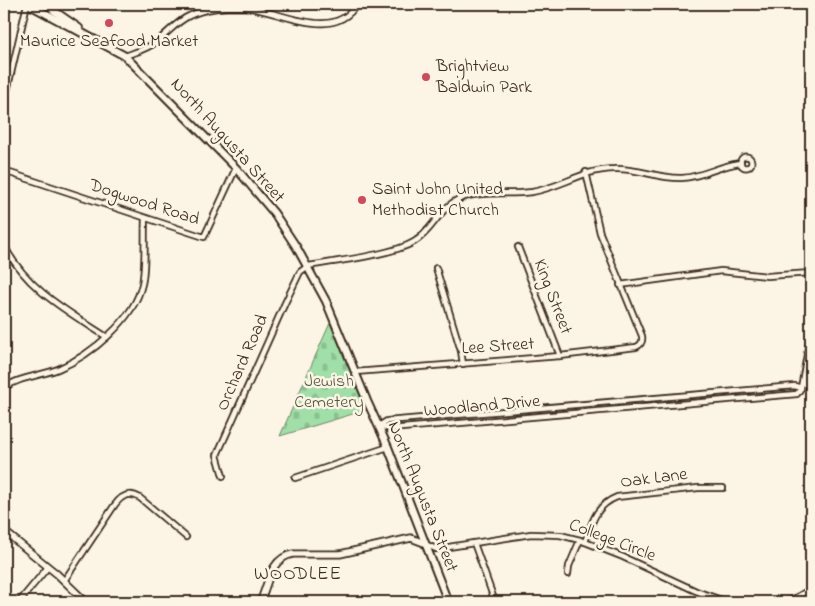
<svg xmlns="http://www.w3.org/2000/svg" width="815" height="606" font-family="'Indie Flower',sans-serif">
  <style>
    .cemetery { fill: url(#cemetery-stones); stroke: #6e8463 }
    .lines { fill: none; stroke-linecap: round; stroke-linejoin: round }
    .minor-casing { stroke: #3b2a1e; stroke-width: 8 }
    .tertiary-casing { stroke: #3b2a1e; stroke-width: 9 }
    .secondary-casing { stroke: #3b2a1e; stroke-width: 10 }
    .minor { stroke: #fcf5e5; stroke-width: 4.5 }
    .tertiary { stroke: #fcf5e5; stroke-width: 5.5 }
    .secondary { stroke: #fcf5e5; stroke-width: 6 }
    .poi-dot { fill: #d1495b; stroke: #fcf5e5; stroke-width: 2 }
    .labels { text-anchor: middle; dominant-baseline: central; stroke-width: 5; stroke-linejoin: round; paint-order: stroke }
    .poi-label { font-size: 18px; fill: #3b2a1e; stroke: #fcf5e5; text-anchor: start }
    .street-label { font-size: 18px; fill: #3b2a1e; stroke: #fcf5e5 }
    .park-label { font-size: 18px; fill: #545740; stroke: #fcf5e5 }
    .neighbourhood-label { font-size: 19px; letter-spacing: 1px; fill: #3b2a1e; stroke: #fcf5e5 }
  </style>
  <defs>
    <pattern id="cemetery-stones" width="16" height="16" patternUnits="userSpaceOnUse" patternTransform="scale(1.25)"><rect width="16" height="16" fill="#a0dfa8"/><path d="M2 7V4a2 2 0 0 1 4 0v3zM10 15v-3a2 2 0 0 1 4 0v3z" fill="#8bc090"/></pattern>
  </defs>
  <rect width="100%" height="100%" fill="#fcf5e5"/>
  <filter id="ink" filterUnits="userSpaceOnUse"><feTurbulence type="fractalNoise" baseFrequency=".02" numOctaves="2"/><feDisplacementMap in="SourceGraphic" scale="10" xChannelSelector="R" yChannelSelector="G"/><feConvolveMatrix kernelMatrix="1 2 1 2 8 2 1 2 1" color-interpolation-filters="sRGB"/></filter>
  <g filter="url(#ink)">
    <polygon class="cemetery" points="330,323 366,410 280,436"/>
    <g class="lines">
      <defs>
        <g id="minor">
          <path d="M 125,56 C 136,52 147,49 156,42 C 167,34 176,22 189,16 C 205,8 223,7 241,7 C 277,8 332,45 357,4"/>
          <polyline points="4,104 27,4"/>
          <circle cx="746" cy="162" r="5.5"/>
          <polyline points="4,171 204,237 236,168"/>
          <path d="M 4,245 C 26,289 67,311 107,337"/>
          <polyline points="518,247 560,356"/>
          <polyline points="436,268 461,351 463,364"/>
          <polyline points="620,285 721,271 767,276 811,273"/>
          <path d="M 355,372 L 560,356 L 636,347 C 641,345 643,342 642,336 L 600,233 L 586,172"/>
          <path d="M 4,388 C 19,377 40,376 58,369 C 91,355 134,320 142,284 C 146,267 144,237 145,218"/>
          <polyline points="379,426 390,429 797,394 801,388 811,332"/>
          <polyline points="379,426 387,421 795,386 801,388"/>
          <path d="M 223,476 L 217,455 L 285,303 L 300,272 L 308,266 C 335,261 392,255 414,242 C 436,229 439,203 468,196 C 488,191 511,195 532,192 C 562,187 584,169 615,169 C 638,168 659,179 682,178 C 703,177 720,165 741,163"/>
          <polyline points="295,478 388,447"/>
          <path d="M 585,542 C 592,522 596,505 617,497 L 698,488 L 723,488"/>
          <polyline points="474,543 495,602"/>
          <polyline points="425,544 436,549 531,534 560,535 580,540 623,557 696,591 727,602"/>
          <polyline points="568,574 569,566 580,540"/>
          <path d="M 64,581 L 114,506 C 121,496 129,491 140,498 L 186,537"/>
          <polyline points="19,602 48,567"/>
          <polyline points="435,602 446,598"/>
          <polyline points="784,602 792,600 811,589"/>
        </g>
        <g id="tertiary">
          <polyline points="4,531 57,574 86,602"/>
          <path d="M 260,602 C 268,585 270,558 293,554 L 340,554 L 411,538 L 424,543"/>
        </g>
        <g id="secondary">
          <polyline points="28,4 125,56 236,168 274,213 297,248 326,301 367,401 388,447 448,602"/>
          <polyline points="50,4 53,10 79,28"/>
        </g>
      </defs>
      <use href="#minor" class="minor-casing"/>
      <use href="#tertiary" class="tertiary-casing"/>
      <use href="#secondary" class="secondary-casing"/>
      <use href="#minor" class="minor"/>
      <use href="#tertiary" class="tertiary"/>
      <use href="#secondary" class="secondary"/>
    </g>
  </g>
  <g class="poi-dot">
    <circle cx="109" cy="23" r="5"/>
    <circle cx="426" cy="77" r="5"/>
    <circle cx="362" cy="200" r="5"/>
  </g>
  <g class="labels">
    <g class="poi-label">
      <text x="109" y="42" text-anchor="middle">Maurice Seafood Market</text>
      <text x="436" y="67">Brightview<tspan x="436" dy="21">Baldwin Park</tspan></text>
      <text x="372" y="190">Saint John United<tspan x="372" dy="21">Methodist Church</tspan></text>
    </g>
    <g class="street-label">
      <text transform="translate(227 141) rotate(48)">North Augusta Street</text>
      <text transform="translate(144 203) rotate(18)">Dogwood Road</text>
      <text transform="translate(552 297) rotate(69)">King Street</text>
      <text transform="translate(498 347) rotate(-4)">Lee Street</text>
      <text transform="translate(243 363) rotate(-66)">Orchard Road</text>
      <text transform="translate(482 407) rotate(-5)">Woodland Drive</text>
      <text transform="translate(654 479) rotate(-7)">Oak Lane</text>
      <text transform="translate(422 497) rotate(68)">North Augusta Street</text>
      <text transform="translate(612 541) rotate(21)">College Circle</text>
    </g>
    <g class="park-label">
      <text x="329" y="382">Jewish<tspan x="329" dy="21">Cemetery</tspan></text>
    </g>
    <g class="neighbourhood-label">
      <text x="298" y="574">WOODLEE</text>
    </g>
  </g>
  <rect width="815" height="606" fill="none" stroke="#fcf5e5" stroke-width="20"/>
  <rect x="10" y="10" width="795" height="586" fill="none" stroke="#3b2a1e" stroke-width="2" filter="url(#ink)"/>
</svg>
